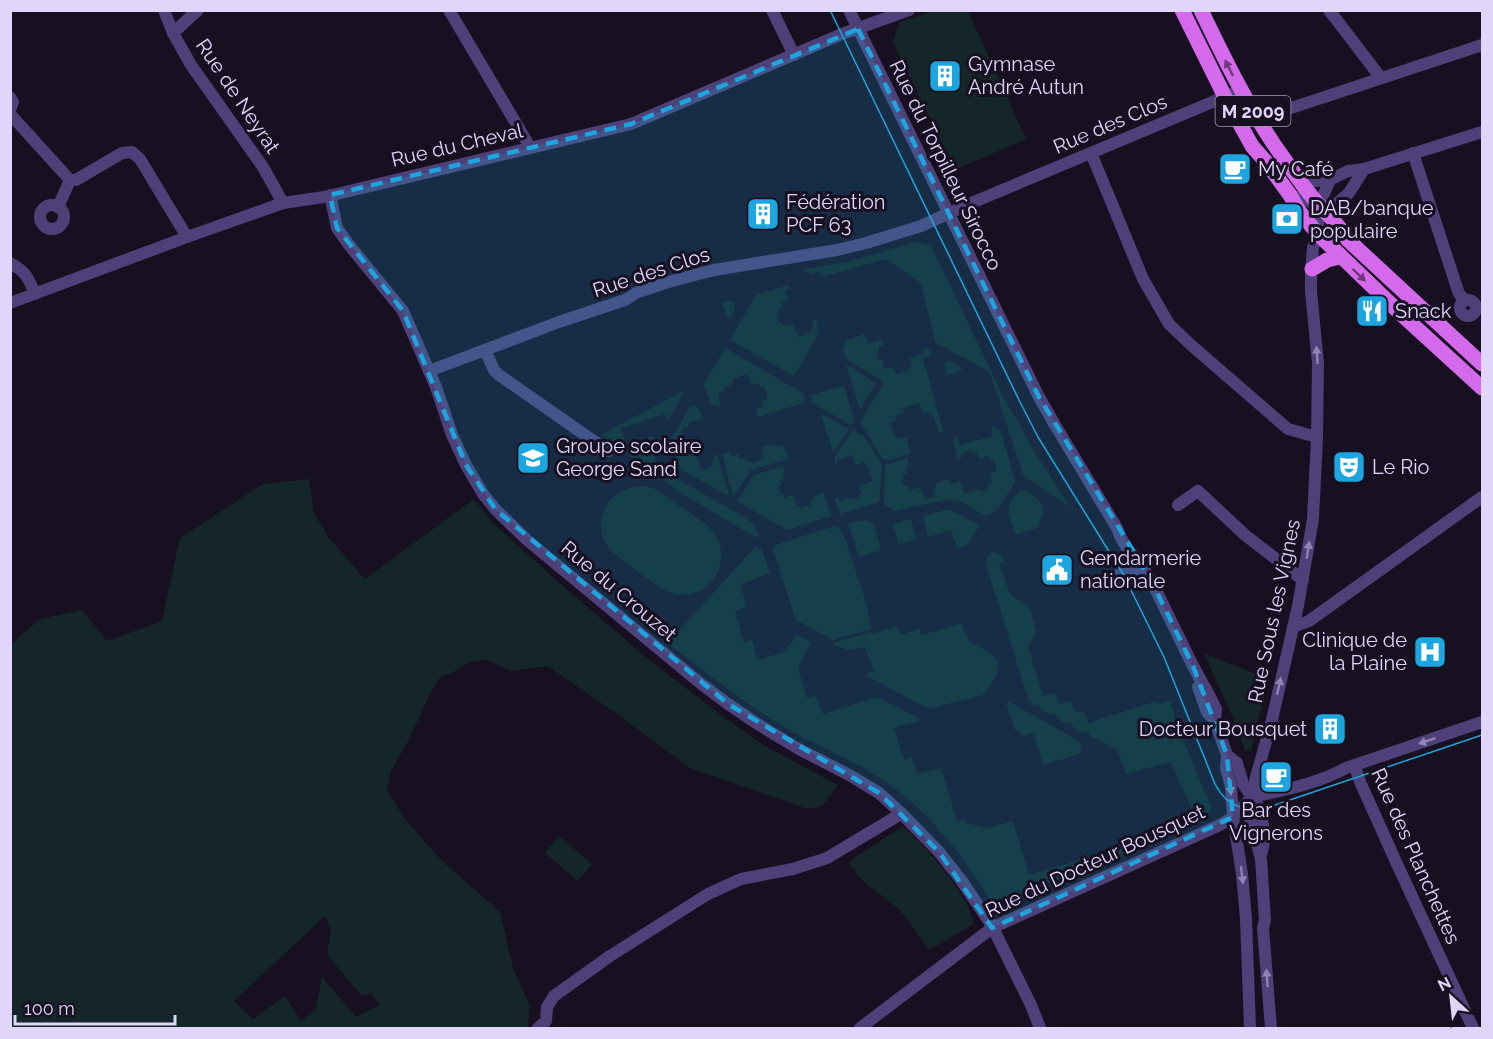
<svg xmlns="http://www.w3.org/2000/svg" width="1493" height="1039" font-family="Raleway,sans-serif">
  <style>
    .green { fill: #142629; fill-rule: evenodd }
    .lines { fill: none; stroke-linecap: round; stroke-linejoin: round }
    .minor { stroke: #4e4179; stroke-width: 12 }
    .major { stroke: #d469ec; stroke-width: 15 }
    .tram { stroke: #1ca5de; stroke-width: 1.5 }
    .oneway { fill: #6b387c }
    .oneway2 { fill: #9084b3 }
    .marked { fill: #1ca5de; fill-opacity: 0.2; stroke: #1ca5de; stroke-width: 4.5; stroke-dasharray: 12 8; stroke-linejoin: round }
    .labels { text-anchor: middle; dominant-baseline: central; stroke-width: 6; stroke-linejoin: round; paint-order: stroke }
    .shield { fill: #161020; stroke: #a39ab9; stroke-width: 1.5 }
    .shield-label { font-size: 18px; font-weight: bold; fill: #e0d5fa }
    .poi-label { font-size: 20px; fill: #e0d5fa; stroke: #161020; text-anchor: start }
    .street-label { font-size: 20px; fill: #e0d5fa; stroke: #161020 }
  </style>
  <rect width="100%" height="100%" fill="#161020"/>
  <g class="green">
    <polygon points="933,11 968,11 1026,139 954,170 893,42 900,22"/>
    <polygon points="917,242 931,246 1004,398 1036,454 1070,507 1023,475 991,376 988,371 936,343 921,285 917,280 888,260 879,261 825,276 822,275 822,273 815,272 814,275 802,270 847,262"/>
    <polygon points="789,285 790,289 785,290 788,300 781,302 783,308 778,310 779,314 777,315 779,323 782,323 783,326 793,324 795,331 796,330 799,337 810,333 810,330 814,328 812,321 816,319 819,332 794,376 730,340 756,295"/>
    <polygon points="728,301 733,301 735,307 731,317 727,318 722,303"/>
    <polygon points="864,334 869,343 881,340 883,345 878,347 879,351 877,352 878,360 882,360 884,369 893,367 897,374 909,370 909,368 912,367 910,358 923,354 922,350 928,347 931,355 923,359 943,431 939,433 934,416 932,416 931,412 923,414 919,403 903,408 904,413 895,416 896,420 890,423 894,436 897,436 898,439 906,437 911,453 890,460 883,459 860,422 884,382 846,359 842,347 846,345 844,341"/>
    <polygon points="725,348 804,394 804,403 758,417 756,409 763,407 761,401 768,399 764,386 760,387 759,383 751,385 748,374 733,379 734,384 724,387 725,390 718,394 721,407 711,404 704,384"/>
    <polygon points="948,360 960,367 962,371 947,375 944,363"/>
    <polygon points="846,364 876,383 860,410"/>
    <polygon points="844,386 854,420 851,425 811,402 811,395"/>
    <path d="M 685,390 L 668,421 L 665,414 L 621,428 L 628,451 L 650,445 L 648,437 C 655,436 658,439 661,445 L 652,449 L 660,473 L 669,470 L 670,472 L 676,478 L 749,520 L 754,525 L 759,537 L 757,538 L 683,494 L 601,435 Z"/>
    <path d="M 691,406 C 699,406 701,412 703,419 L 689,423 L 689,426 L 682,428 L 684,437 L 680,438 L 682,445 L 680,446 L 681,452 L 684,452 L 685,456 L 695,453 L 696,457 L 697,457 L 702,471 L 713,467 L 711,461 L 715,460 L 714,455 L 717,454 L 729,496 L 682,470 L 679,466 L 671,440 Z"/>
    <polygon points="822,414 849,429 833,452 821,415"/>
    <polygon points="993,426 999,429 1001,432 1015,482 997,510 989,515 985,516 962,502 948,499 895,511 884,504 885,465 907,458 909,466 906,467 907,473 903,474 904,478 902,479 904,487 908,486 910,490 920,487 926,500 935,497 933,489 936,488 935,483 949,479 951,484 960,481 964,494 980,489 981,492 988,490 987,485 992,483 990,473 997,471 994,459 990,460 988,456 979,459 977,451 972,453 970,450 961,453 962,457 955,460 957,452 953,440 954,437 957,436 960,445 993,436 991,427"/>
    <polygon points="853,430 864,436 882,465 879,502 840,514 834,498 838,497 840,501 849,497 851,500 858,498 858,495 862,494 859,486 873,481 868,467 866,467 864,462 855,465 852,455 837,460 838,464 835,465 835,456"/>
    <polygon points="774,444 775,447 784,445 788,459 751,470 733,497 722,454 730,452 731,456 738,454 739,459 745,458 746,462 751,461 752,463 760,461 760,458 763,457 761,447"/>
    <polygon points="783,466 785,473 782,474 784,479 780,480 781,485 778,487 780,494 783,493 784,498 793,495 797,506 799,506 800,508 811,505 810,500 815,498 814,496 824,493 831,516 787,530 737,501 754,475"/>
    <path d="M 309,479 L 314,513 L 329,538 L 365,579 L 474,499 L 493,523 L 565,588 L 648,659 L 725,718 L 765,746 L 838,785 L 822,806 L 807,809 L 690,768 L 618,715 L 548,666 L 510,671 L 488,660 L 474,661 L 462,666 L 452,673 L 441,676 L 433,688 L 407,743 L 390,773 L 387,790 L 405,819 L 440,859 L 500,912 L 513,968 L 530,1007 L 527,1028 L 11,1028 L 11,644 L 40,619 L 82,610 L 107,641 L 162,621 L 180,538 L 263,484 ZM 325,916 L 331,931 L 327,955 L 362,996 L 371,993 L 380,1005 L 356,1017 L 322,977 L 316,1009 L 301,1021 L 285,996 L 253,1019 L 234,1001 Z"/>
    <path d="M 643,486 L 653,488 L 660,492 L 708,526 C 712,531 717,536 719,542 C 729,570 704,602 673,593 C 657,589 633,567 618,557 C 586,531 602,488 643,486 Z"/>
    <path d="M 1021,491 L 1028,491 C 1047,506 1045,506 1038,528 L 1016,534 C 1009,516 1002,505 1021,491 Z"/>
    <polygon points="945,510 950,510 978,524 979,526 968,545 958,549 951,530 928,537 923,516"/>
    <polygon points="911,519 916,539 899,544 893,524"/>
    <polygon points="866,520 874,525 881,550 859,557 848,523"/>
    <path d="M 835,526 L 838,527 C 846,537 849,551 853,563 C 860,585 869,606 871,629 L 833,640 L 796,620 L 773,549 L 774,546 L 778,544 Z"/>
    <path d="M 755,547 L 762,550 L 770,573 L 741,584 L 746,607 L 735,611 L 744,643 L 752,640 L 757,660 L 784,652 L 797,635 L 811,642 L 798,668 L 807,698 L 816,696 L 823,714 L 877,697 L 922,720 L 894,728 L 904,760 L 912,758 L 917,774 L 941,768 L 957,821 L 965,820 L 966,823 L 987,828 L 1013,821 L 1029,875 L 1112,850 L 1123,848 L 1128,851 L 1000,903 L 991,901 C 957,847 923,803 867,770 C 841,755 812,744 786,728 C 744,703 707,673 668,643 Z"/>
    <path d="M 992,552 L 998,553 L 1003,557 L 1004,562 L 999,564 L 1010,594 L 1030,609 L 1036,632 L 1028,647 L 1043,696 L 1055,693 L 1059,704 L 1071,701 L 1075,712 L 1084,711 L 1088,723 L 1157,701 L 1158,704 L 1170,701 L 1178,727 L 1211,807 L 1210,812 L 1196,819 L 1171,762 L 1126,774 L 1117,749 L 1090,736 L 1088,731 L 1082,732 L 1073,727 L 1071,723 C 1064,724 1057,719 1055,713 L 1051,715 L 1041,709 L 1040,705 L 1036,706 L 1029,702 L 986,564 L 986,559 Z"/>
    <path d="M 962,623 C 963,628 964,633 967,637 C 972,645 980,647 987,651 C 1010,663 993,681 983,695 L 931,708 L 921,705 L 865,675 L 874,671 L 865,647 C 850,650 846,652 832,643 L 872,632 L 873,634 L 897,626 L 900,635 L 920,629 L 922,635 Z"/>
    <polygon points="1204,653 1266,678 1267,684 1251,750 1245,751 1238,729"/>
    <polygon points="1010,702 1077,740 1081,743 1081,751 1079,754 1044,765 1033,733 1022,736 1019,730 1015,730 1006,703"/>
    <path d="M 903,826 C 926,848 968,892 974,924 L 929,950 L 908,920 L 899,909 L 863,881 L 848,862 Z"/>
    <polygon points="559,836 592,864 578,881 545,853"/>
  </g>
  <g class="lines">
    <g class="minor">
      <polyline points="164,10 173,33 191,65 263,167 283,203"/>
      <polyline points="449,10 530,147"/>
      <polyline points="772,10 794,55"/>
      <polyline points="849,10 1038,395 1055,425 1117,528 1121,538 1131,554 1137,558 1152,582 1193,666 1209,695 1216,709 1215,721"/>
      <polyline points="1329,10 1381,78"/>
      <polyline points="173,33 198,10"/>
      <polyline points="10,97 13,102 10,110"/>
      <polyline points="10,114 70,180 76,180 122,153 132,152 140,159 187,237"/>
      <polyline points="1258,119 1482,45"/>
      <polyline points="1091,153 1143,279 1169,324 1191,345 1288,429 1317,437"/>
      <polyline points="1413,153 1459,294 1465,300"/>
      <polyline points="1301,182 1330,180 1348,171 1364,169 1482,132"/>
      <polyline points="330,195 337,228 349,245 403,311 436,387 452,435 466,465 483,494 496,510 527,540 700,683 728,704 756,723 797,748 851,776 879,793 901,813 939,852 961,880 991,924 1031,1005 1040,1028"/>
      <polyline points="1290,195 1319,205 1336,204 1349,193 1364,169"/>
      <circle cx="52" cy="217" r="12"/>
      <polyline points="58,207 70,180"/>
      <path d="M 10,263 C 26,272 28,277 35,294"/>
      <circle cx="1468" cy="308" r="8"/>
      <polyline points="10,303 187,237 283,203 324,197 631,124 842,34 909,10"/>
      <polyline points="485,350 494,370 499,375 608,451"/>
      <polyline points="429,371 559,322 625,300 638,292 668,282 714,270 837,250 866,243 921,226 969,204 1241,90"/>
      <polyline points="1178,505 1198,491 1245,535 1303,580"/>
      <polyline points="1090,585 1143,567"/>
      <polyline points="1293,627 1309,621 1482,497"/>
      <polyline points="1198,687 1207,712 1215,721 1227,755 1226,768 1231,787 1233,817 1242,874 1246,919 1250,1028"/>
      <polyline points="1227,755 1237,763 1243,784 1260,809 1265,836 1262,852"/>
      <polyline points="1354,765 1361,784 1397,864 1473,1028"/>
      <path d="M 1252,797 C 1284,790 1317,784 1346,768 L 1482,722"/>
      <polyline points="538,1028 546,1021 547,1007 554,996 610,956 708,894 741,879 793,869 827,858 894,818 901,813"/>
      <polyline points="860,1028 992,928 1220,825 1233,817 1251,798"/>
      <polyline points="1271,1028 1263,928 1265,920 1261,859 1250,819 1250,810 1256,777 1271,724 1298,606 1313,519 1317,437 1318,363 1311,292 1311,272 1313,247 1318,234 1319,205 1330,180"/>
    </g>
    <g class="major">
      <polyline points="1182,10 1225,97 1252,146 1266,162 1290,195 1299,211 1318,234 1401,314 1482,388"/>
      <path d="M 1201,10 C 1223,56 1245,101 1273,143 C 1288,164 1302,186 1319,205 C 1330,217 1340,226 1348,240 L 1482,364"/>
      <polyline points="1312,269 1327,260 1340,257"/>
    </g>
    <path class="tram" d="M 830,10 L 1019,400 L 1038,437 L 1123,574 L 1164,657 L 1215,784 C 1228,809 1247,812 1272,806 L 1482,735"/>
  </g>
  <defs><path id="oneway-solid" d="M-6-.8H1V-3.2L6.5 0L1 3.2V.8H-6Z" transform="scale(1.5)"/></defs>
  <g class="oneway">
    <use href="#oneway-solid" transform="translate(1229 68) rotate(-117)"/>
    <use href="#oneway-solid" transform="translate(1359 275) rotate(44)"/>
  </g>
  <g class="oneway2">
    <use href="#oneway-solid" transform="translate(1317 355) rotate(-94)"/>
    <use href="#oneway-solid" transform="translate(1308 550) rotate(-81)"/>
    <use href="#oneway-solid" transform="translate(1279 686) rotate(-77)"/>
    <use href="#oneway-solid" transform="translate(1427 741) rotate(162)"/>
    <use href="#oneway-solid" transform="translate(1230 786) rotate(81)"/>
    <use href="#oneway-solid" transform="translate(1242 875) rotate(83)"/>
    <use href="#oneway-solid" transform="translate(1267 978) rotate(-94)"/>
  </g>
  <path class="marked" d="M 858,29 L 1038,395 L 1152,582 L 1193,666 L 1227,755 L 1233,817 L 992,928 L 939,852 L 879,793 L 728,704 L 496,510 L 466,465 L 403,311 L 337,228 L 330,195 L 631,124 Z"/>
  <defs>
    <symbol id="building-square" viewBox="-11 -11 22 22"><rect x="-9" y="-9" width="18" height="18" rx="4" fill="#1ca5de" stroke="#161020"/><path d="M-4-6H4V6H1V3H-1V6H-4ZM-2.5-4.3h1.7v1.8h-1.7ZM.8-4.3h1.7v1.8H.8ZM-2.5-1h1.7V.8h-1.7ZM.8-1h1.7V.8H.8Z" fill="#fff"/></symbol>
    <symbol id="cafe-square" viewBox="-11 -11 22 22"><rect x="-9" y="-9" width="18" height="18" rx="4" fill="#1ca5de" stroke="#161020"/><path d="M-5.5-4.5H6V0H3Q3 3.5 0 3.5H-2.5Q-5.5 3.5-5.5 0ZM3-3.2v2h1.7v-2ZM-6 4.5H4V6H-6Z" fill="#fff"/></symbol>
    <symbol id="bank-square" viewBox="-11 -11 22 22"><rect x="-9" y="-9" width="18" height="18" rx="4" fill="#1ca5de" stroke="#161020"/><path d="M-6-4H6V4H-6ZM0-2.3a2.3 2.3 0 1 0 0 4.6a2.3 2.3 0 1 0 0-4.6Z" fill="#fff"/></symbol>
    <symbol id="restaurant-square" viewBox="-11 -11 22 22"><rect x="-9" y="-9" width="18" height="18" rx="4" fill="#1ca5de" stroke="#161020"/><path d="M-5-6h1v4h1v-4h1v4h1v-4h1v5L-1.5 .5V6h-2V.5L-5-1ZM5-6V6H3V1.5H1.5Q1.5-4 5-6Z" fill="#fff"/></symbol>
    <symbol id="school-square" viewBox="-11 -11 22 22"><rect x="-9" y="-9" width="18" height="18" rx="4" fill="#1ca5de" stroke="#161020"/><path d="M0-5L7-2L0 1L-7-2ZM-4 1L0 2.5L4 1V4Q0 6-4 4Z" fill="#fff"/></symbol>
    <symbol id="theatre-square" viewBox="-11 -11 22 22"><rect x="-9" y="-9" width="18" height="18" rx="4" fill="#1ca5de" stroke="#161020"/><path d="M-5-5.5Q0-4 5-5.5V0Q5 5 0 6Q-5 5-5 0ZM-3.3-2.5H-1v1.5H-3.3ZM1-2.5H3.3v1.5H1ZM-2.8 1Q0 5.5 2.8 1Z" fill="#fff"/></symbol>
    <symbol id="civic-square" viewBox="-11 -11 22 22"><rect x="-9" y="-9" width="18" height="18" rx="4" fill="#1ca5de" stroke="#161020"/><path d="M-.6-6.5H3V-4.5H.6V-3L4-1V1h2V6H-6V1h2V-1L-.6-3ZM-1.2 2.5V6h2.4V2.5Z" fill="#fff"/></symbol>
    <symbol id="hospital-square" viewBox="-11 -11 22 22"><rect x="-9" y="-9" width="18" height="18" rx="4" fill="#1ca5de" stroke="#161020"/><path d="M-5-5h3v3.5h4V-5h3V5h-3V1.5h-4V5h-3Z" fill="#fff"/></symbol>
  </defs>
  <g fill-rule="evenodd">
    <use href="#building-square" x="926" y="57" width="38" height="38"/>
    <use href="#cafe-square" x="1216" y="150" width="38" height="38"/>
    <use href="#building-square" x="744" y="195" width="38" height="38"/>
    <use href="#bank-square" x="1268" y="200" width="38" height="38"/>
    <use href="#restaurant-square" x="1353" y="292" width="38" height="38"/>
    <use href="#school-square" x="514" y="439" width="38" height="38"/>
    <use href="#theatre-square" x="1330" y="448" width="38" height="38"/>
    <use href="#civic-square" x="1038" y="551" width="38" height="38"/>
    <use href="#hospital-square" x="1411" y="633" width="38" height="38"/>
    <use href="#building-square" x="1311" y="710" width="38" height="38"/>
    <use href="#cafe-square" x="1257" y="758" width="38" height="38"/>
  </g>
  <g class="labels">
    <rect class="shield" x="1215.5" y="96" width="75" height="30" rx="4.5"/>
    <g class="shield-label">
      <text x="1253" y="111">M 2009</text>
    </g>
    <g class="poi-label">
      <text x="968" y="64">Gymnase<tspan x="968" dy="23">André Autun</tspan></text>
      <text x="1258" y="169">My Café</text>
      <text x="786" y="202">Fédération<tspan x="786" dy="23">PCF 63</tspan></text>
      <text x="1310" y="208">DAB/banque<tspan x="1310" dy="23">populaire</tspan></text>
      <text x="1395" y="311">Snack</text>
      <text x="556" y="446">Groupe scolaire<tspan x="556" dy="23">George Sand</tspan></text>
      <text x="1372" y="467">Le Rio</text>
      <text x="1080" y="558">Gendarmerie<tspan x="1080" dy="23">nationale</tspan></text>
      <text x="1407" y="640" text-anchor="end">Clinique de<tspan x="1407" dy="23">la Plaine</tspan></text>
      <text x="1307" y="729" text-anchor="end">Docteur Bousquet</text>
      <text x="1276" y="810" text-anchor="middle">Bar des<tspan x="1276" dy="23">Vignerons</tspan></text>
    </g>
    <g class="street-label">
      <text transform="translate(238 96) rotate(56)">Rue de Neyrat</text>
      <text transform="translate(1110 124) rotate(-23)">Rue des Clos</text>
      <text transform="translate(457 145) rotate(-13)">Rue du Cheval</text>
      <text transform="translate(946 165) rotate(64)">Rue du Torpilleur Sirocco</text>
      <text transform="translate(651 272) rotate(-18)">Rue des Clos</text>
      <text transform="translate(619 591) rotate(40)">Rue du Crouzet</text>
      <text transform="translate(1274 611) rotate(-78)">Rue Sous les Vignes</text>
      <text transform="translate(1416 856) rotate(66)">Rue des Planchettes</text>
      <text transform="translate(1095 861) rotate(-25)">Rue du Docteur Bousquet</text>
    </g>
  </g>
  <rect width="1493" height="1039" fill="none" stroke="#e0d5fa" stroke-width="24"/>
  <g transform="translate(1451 997) rotate(333)" stroke="#161020" stroke-width="4.5" paint-order="stroke">
  <path d="M0-4.5L10 22L0 15L-10 22Z" fill="#e0d5fa"/>
  <text y="-9" font-size="16" font-weight="bold" text-anchor="middle" fill="#e0d5fa">N</text>
  </g>
  <path d="M15 1015v9h160v-9" fill="none" stroke="#e0d5fa" stroke-width="3"/>
  <text x="24" y="1015" font-size="18" fill="#e0d5fa" stroke="#161020" stroke-width="4.5" paint-order="stroke">100 m</text>
</svg>
